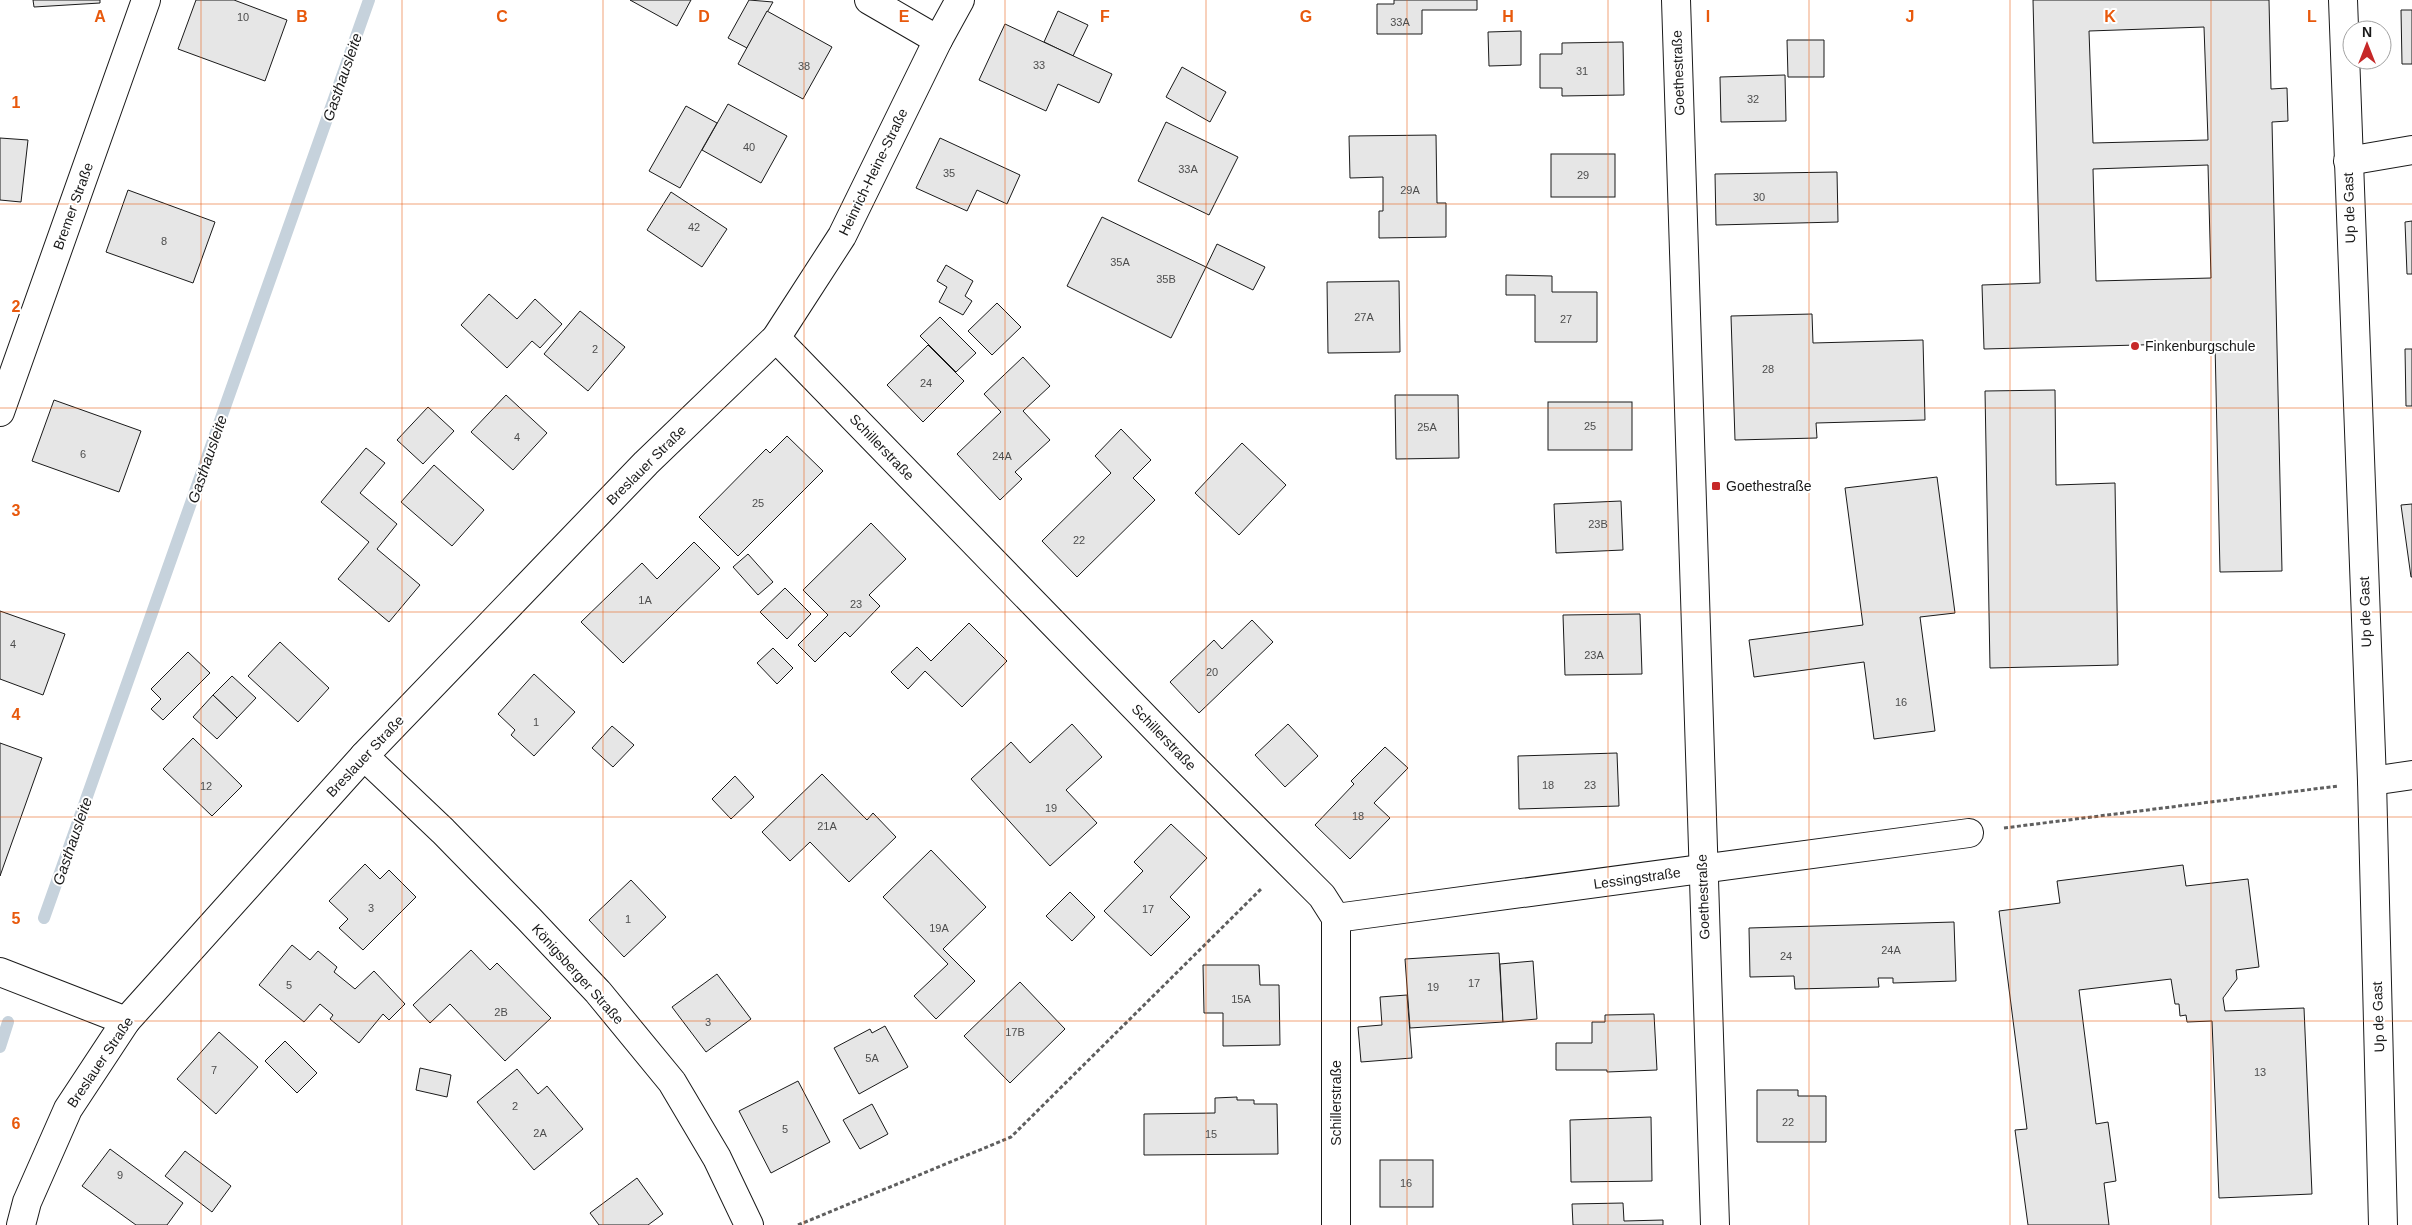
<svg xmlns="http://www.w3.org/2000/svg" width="2412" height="1225" font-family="Helvetica,sans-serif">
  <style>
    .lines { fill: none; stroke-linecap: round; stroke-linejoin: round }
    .stream { stroke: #c6d2dc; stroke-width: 12 }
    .building { fill: #e6e6e6; stroke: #1a1a1a; fill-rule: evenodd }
    .minor-casing { stroke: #1a1a1a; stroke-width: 30 }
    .path { stroke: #5f5f5f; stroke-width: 3; stroke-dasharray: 4 2.5; stroke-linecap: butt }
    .minor { stroke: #fff; stroke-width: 28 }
    .grid { fill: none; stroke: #e8590c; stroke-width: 1; stroke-opacity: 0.55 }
    .poi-dot { fill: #c62828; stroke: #fff; stroke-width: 2 }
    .labels { text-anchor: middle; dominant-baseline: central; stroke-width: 4; stroke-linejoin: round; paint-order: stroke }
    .number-label { font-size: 11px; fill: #4d4d4d }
    .street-label { font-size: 14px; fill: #1a1a1a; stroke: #fff }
    .poi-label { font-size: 14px; fill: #1a1a1a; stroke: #fff; text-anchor: start }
    .water-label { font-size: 15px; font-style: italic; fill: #1a1a1a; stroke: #fff }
    .grid-label { font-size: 16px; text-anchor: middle; font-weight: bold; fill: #e8590c; stroke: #fff; stroke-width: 4; stroke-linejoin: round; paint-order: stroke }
  </style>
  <rect width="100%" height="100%" fill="#fff"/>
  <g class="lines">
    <g class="stream">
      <polyline points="44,918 369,0"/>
      <polyline points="0,1047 8,1022"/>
    </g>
  </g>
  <g class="building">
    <polygon points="33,0 100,0 100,3 34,7"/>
    <polygon points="196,0 234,0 287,20 265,81 178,49"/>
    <polygon points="630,0 691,0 677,26"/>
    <polygon points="749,0 773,2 747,48 728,38"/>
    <polygon points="1394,0 1477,0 1477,10 1422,10 1422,34 1377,34 1377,4 1394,4"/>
    <path d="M 2033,0 L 2269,0 L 2271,89 L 2287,88 L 2288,121 L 2272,122 L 2282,571 L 2220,572 L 2215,343 L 1984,349 L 1982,285 L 2040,283 ZM 2204,27 L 2208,140 L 2093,143 L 2089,31 ZM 2208,165 L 2211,278 L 2096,281 L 2093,169 Z"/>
    <polygon points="2401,10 2412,10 2412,64 2402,64"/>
    <polygon points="767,11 832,47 803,99 738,64"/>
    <polygon points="1058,11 1088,25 1073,56 1044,42"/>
    <polygon points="1005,24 1112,74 1099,103 1058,84 1046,111 979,80"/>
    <polygon points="1521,31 1521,65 1489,66 1488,32"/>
    <polygon points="1787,40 1824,40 1824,77 1788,77"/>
    <polygon points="1623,42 1624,95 1562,96 1562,88 1540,88 1540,54 1562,54 1562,43"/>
    <polygon points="1182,67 1226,92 1210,122 1166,97"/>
    <polygon points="1785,75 1786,121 1721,122 1720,77"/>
    <polygon points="728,104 787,136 761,183 702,150"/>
    <polygon points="686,106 717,123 680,188 649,171"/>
    <polygon points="1166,122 1238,157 1209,215 1138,181"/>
    <polygon points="1436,135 1437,203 1446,203 1446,237 1379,238 1379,211 1383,211 1383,177 1350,178 1349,136"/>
    <polygon points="0,138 28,140 21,202 0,200"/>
    <polygon points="940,138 1020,175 1007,204 977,190 967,211 916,188"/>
    <rect x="1551" y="154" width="64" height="43"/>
    <polygon points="1837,172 1838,222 1716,225 1715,174"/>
    <polygon points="128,190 215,222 193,283 106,252"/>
    <polygon points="671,192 727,229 702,267 647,230"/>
    <polygon points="1102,217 1206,267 1171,338 1067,286"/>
    <polygon points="2412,221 2412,274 2407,274 2405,222"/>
    <polygon points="1217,244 1265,267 1253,290 1206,267"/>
    <polygon points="946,265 973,281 965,296 972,301 963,315 939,302 947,287 937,281"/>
    <polygon points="1506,275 1552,276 1552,292 1597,292 1597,342 1535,342 1535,295 1506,295"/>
    <polygon points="1399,281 1400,352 1328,353 1327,282"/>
    <polygon points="489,294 517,319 535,299 562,324 540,348 532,341 507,368 461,325"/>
    <polygon points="997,303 1021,327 992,355 968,331"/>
    <polygon points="580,311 625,347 588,391 544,354"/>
    <polygon points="1812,314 1813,343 1923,340 1925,420 1816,423 1817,438 1735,440 1731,316"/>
    <polygon points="940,317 976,353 956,372 920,336"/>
    <polygon points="928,345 964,381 923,422 887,385"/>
    <polygon points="2405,349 2412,349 2412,406 2406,406"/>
    <polygon points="1023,357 1050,386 1023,411 1050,440 1015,472 1022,479 1000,500 957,454 1001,412 984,394"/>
    <polygon points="2055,390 2056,485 2115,483 2118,665 1990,668 1985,391"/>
    <polygon points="506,395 547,433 513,470 471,432"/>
    <polygon points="1395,395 1458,395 1459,458 1396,459"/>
    <polygon points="54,400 141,431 119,492 32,461"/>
    <rect x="1548" y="402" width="84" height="48"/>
    <polygon points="428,407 454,431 423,464 397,440"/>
    <polygon points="1121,429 1151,460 1133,478 1155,500 1077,577 1042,541 1111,473 1095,456"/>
    <polygon points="787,436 823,471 738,556 699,517 766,449 770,453"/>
    <polygon points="1242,443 1286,485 1239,535 1195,493"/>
    <polygon points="366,448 385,463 360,493 397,524 377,549 420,585 389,622 338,579 369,542 321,502"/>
    <polygon points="434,465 484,510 452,546 401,502"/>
    <polygon points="1937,477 1955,613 1920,617 1935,731 1874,739 1864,662 1754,677 1749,640 1863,625 1845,488"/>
    <polygon points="1621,501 1623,550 1556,553 1554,504"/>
    <polygon points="2412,504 2412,577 2411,577 2401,505"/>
    <polygon points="871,523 906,559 869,595 880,606 850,637 845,632 815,662 798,645 828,615 803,590"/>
    <polygon points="694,542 720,568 623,663 581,622 642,563 657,579"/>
    <polygon points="748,554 773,582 758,595 733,567"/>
    <polygon points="785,588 811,614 787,639 760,612"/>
    <polygon points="0,611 65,634 43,695 0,679"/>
    <polygon points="1640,614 1642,674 1565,675 1563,615"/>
    <polygon points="1252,620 1273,642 1199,713 1170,682 1214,640 1222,649"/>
    <polygon points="969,623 1007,661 962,707 925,671 908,689 891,672 917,647 931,661"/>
    <polygon points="280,642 329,688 298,722 248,676"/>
    <polygon points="773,648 793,668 777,684 757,663"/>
    <polygon points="188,652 210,673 163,720 151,709 161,699 151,689"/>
    <polygon points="534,674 575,712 534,756 511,735 515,730 498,714"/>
    <polygon points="232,676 256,698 237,718 213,695"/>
    <polygon points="213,695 237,718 217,739 193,717"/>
    <polygon points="1072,724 1102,757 1066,790 1097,823 1050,866 971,779 1011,742 1030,763"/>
    <polygon points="1288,724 1318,756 1285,787 1255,755"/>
    <polygon points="612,726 634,745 613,767 592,748"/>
    <polygon points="193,738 242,786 212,816 163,769"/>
    <polygon points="0,743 42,758 0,876"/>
    <polygon points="1385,747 1408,768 1374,803 1390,818 1350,859 1315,825 1354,784 1351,781"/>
    <polygon points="1617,753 1619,806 1519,809 1518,756"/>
    <polygon points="822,774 867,820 873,813 896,837 849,882 810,842 790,861 762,832"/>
    <polygon points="735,776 754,797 731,819 712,799"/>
    <polygon points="1171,824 1207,858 1170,897 1190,917 1151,956 1104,911 1143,871 1134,862"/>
    <polygon points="931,850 986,907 943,949 975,981 936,1019 914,996 948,964 883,897"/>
    <polygon points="365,864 380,879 389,870 416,897 363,950 339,928 348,919 329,901"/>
    <polygon points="2183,865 2186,886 2248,879 2259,967 2236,970 2237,979 2223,998 2225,1011 2304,1008 2312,1194 2219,1198 2212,1021 2187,1022 2186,1015 2180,1016 2179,1004 2175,1004 2171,979 2079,990 2096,1124 2108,1122 2116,1181 2104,1183 2109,1225 2028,1225 2015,1130 2027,1129 1999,911 2060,903 2057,881"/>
    <polygon points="631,880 666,917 624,957 589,920"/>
    <polygon points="1070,892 1095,917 1072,941 1046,916"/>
    <polygon points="1954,922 1956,981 1893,983 1893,978 1878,978 1879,987 1795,989 1794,976 1750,977 1749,928"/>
    <polygon points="292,945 310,960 318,951 337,967 334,972 355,989 374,971 405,1004 389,1020 383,1014 359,1043 330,1019 333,1015 320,1004 304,1022 259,985"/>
    <polygon points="471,950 490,970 497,963 551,1018 505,1061 450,1004 430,1023 413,1005"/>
    <polygon points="1499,953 1503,1022 1410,1028 1405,959"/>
    <polygon points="1533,961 1537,1019 1503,1022 1500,964"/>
    <polygon points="1203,965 1259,965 1260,985 1279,985 1280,1045 1223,1046 1223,1013 1204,1013"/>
    <polygon points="717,974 751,1019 706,1052 672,1007"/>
    <polygon points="1020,982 1065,1029 1010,1083 964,1036"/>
    <polygon points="1407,995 1412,1058 1361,1062 1358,1027 1382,1025 1380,997"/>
    <polygon points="1654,1014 1657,1070 1607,1072 1607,1070 1556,1070 1556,1043 1592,1043 1592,1022 1605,1022 1605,1015"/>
    <polygon points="885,1026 908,1067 859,1094 834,1048 870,1029 872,1033"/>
    <polygon points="219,1032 258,1067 216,1114 177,1079"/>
    <polygon points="285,1041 317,1073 297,1093 265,1061"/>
    <polygon points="420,1068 451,1075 447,1097 416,1090"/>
    <polygon points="517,1069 538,1094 547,1086 583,1129 534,1170 477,1102"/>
    <polygon points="798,1081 830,1142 771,1173 739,1111"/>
    <polygon points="1757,1090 1798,1090 1798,1096 1826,1096 1826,1142 1757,1142"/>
    <polygon points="1237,1097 1237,1100 1254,1100 1254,1104 1277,1104 1278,1154 1144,1155 1144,1114 1215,1113 1215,1098"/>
    <polygon points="872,1104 888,1134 860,1149 843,1120"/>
    <polygon points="1651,1117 1652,1181 1571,1182 1570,1120"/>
    <polygon points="110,1149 183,1203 167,1225 136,1225 82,1186"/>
    <polygon points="185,1151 231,1186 212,1212 165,1176"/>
    <rect x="1380" y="1160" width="53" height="47"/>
    <polygon points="637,1178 663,1214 648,1225 599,1225 590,1213"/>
    <polygon points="1623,1203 1624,1221 1663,1220 1663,1225 1573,1225 1572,1204"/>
  </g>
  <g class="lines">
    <defs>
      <g id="minor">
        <polyline points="869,0 938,40"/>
        <polyline points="1676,0 1715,1225"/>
        <polyline points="2343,0 2372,781 2383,1225"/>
        <polyline points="2348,161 2412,150"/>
        <polyline points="776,338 1187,761 1322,896 1336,918 1336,1225"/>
        <polyline points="0,412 146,0"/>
        <polyline points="364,756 443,831 529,919 598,992 672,1082 717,1158 749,1225"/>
        <polyline points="2372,781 2412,775"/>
        <polyline points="1336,918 1969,833"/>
        <polyline points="0,972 126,1021"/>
        <polyline points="21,1225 27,1202 68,1109 126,1021 364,756 646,463 776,338 842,236 938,40 960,0"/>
      </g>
    </defs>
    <use href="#minor" class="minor-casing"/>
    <g class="path">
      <polyline points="2004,828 2338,786"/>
      <polyline points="798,1225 1011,1137 1262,888"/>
    </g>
    <use href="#minor" class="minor"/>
  </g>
  <path class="grid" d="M 201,0 L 201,1225M 402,0 L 402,1225M 603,0 L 603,1225M 804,0 L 804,1225M 1005,0 L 1005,1225M 1206,0 L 1206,1225M 1407,0 L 1407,1225M 1608,0 L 1608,1225M 1809,0 L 1809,1225M 2010,0 L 2010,1225M 2211,0 L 2211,1225M 0,204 L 2412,204M 0,408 L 2412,408M 0,612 L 2412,612M 0,817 L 2412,817M 0,1021 L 2412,1021"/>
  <g class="poi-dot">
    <circle cx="2135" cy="346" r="5"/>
    <rect x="1711" y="481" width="10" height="10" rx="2.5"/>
  </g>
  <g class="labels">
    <g class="number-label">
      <text x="243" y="17">10</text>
      <text x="1400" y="22">33A</text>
      <text x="1039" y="65">33</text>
      <text x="804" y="66">38</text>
      <text x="1582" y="71">31</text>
      <text x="1753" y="99">32</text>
      <text x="749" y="147">40</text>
      <text x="1188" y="169">33A</text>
      <text x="949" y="173">35</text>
      <text x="1583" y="175">29</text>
      <text x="1410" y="190">29A</text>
      <text x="1759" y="197">30</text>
      <text x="694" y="227">42</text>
      <text x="164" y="241">8</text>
      <text x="1120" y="262">35A</text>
      <text x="1166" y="279">35B</text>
      <text x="1364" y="317">27A</text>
      <text x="1566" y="319">27</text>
      <text x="595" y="349">2</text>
      <text x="1768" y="369">28</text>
      <text x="926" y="383">24</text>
      <text x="1590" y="426">25</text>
      <text x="1427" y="427">25A</text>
      <text x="517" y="437">4</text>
      <text x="83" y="454">6</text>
      <text x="1002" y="456">24A</text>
      <text x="758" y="503">25</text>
      <text x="1598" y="524">23B</text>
      <text x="1079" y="540">22</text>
      <text x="645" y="600">1A</text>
      <text x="856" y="604">23</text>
      <text x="13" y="644">4</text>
      <text x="1594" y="655">23A</text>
      <text x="1212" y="672">20</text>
      <text x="1901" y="702">16</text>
      <text x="536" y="722">1</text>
      <text x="1548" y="785">18</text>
      <text x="1590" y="785">23</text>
      <text x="206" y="786">12</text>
      <text x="1051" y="808">19</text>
      <text x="1358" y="816">18</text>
      <text x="827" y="826">21A</text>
      <text x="371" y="908">3</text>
      <text x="1148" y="909">17</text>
      <text x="628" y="919">1</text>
      <text x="939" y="928">19A</text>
      <text x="1891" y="950">24A</text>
      <text x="1786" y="956">24</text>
      <text x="1474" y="983">17</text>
      <text x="289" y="985">5</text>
      <text x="1433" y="987">19</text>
      <text x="1241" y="999">15A</text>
      <text x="501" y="1012">2B</text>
      <text x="708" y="1022">3</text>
      <text x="1015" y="1032">17B</text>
      <text x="872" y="1058">5A</text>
      <text x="214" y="1070">7</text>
      <text x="2260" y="1072">13</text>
      <text x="515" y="1106">2</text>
      <text x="1788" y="1122">22</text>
      <text x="785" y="1129">5</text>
      <text x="540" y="1133">2A</text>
      <text x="1211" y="1134">15</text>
      <text x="120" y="1175">9</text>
      <text x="1406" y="1183">16</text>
    </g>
    <g class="street-label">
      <text transform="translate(1678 73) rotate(-92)">Goethestraße</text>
      <text transform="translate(873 172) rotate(-64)">Heinrich-Heine-Straße</text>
      <text transform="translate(73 206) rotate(-70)">Bremer Straße</text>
      <text transform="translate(2349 208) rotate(-92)">Up de Gast</text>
      <text transform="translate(882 447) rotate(46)">Schillerstraße</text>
      <text transform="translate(646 465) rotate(-45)">Breslauer Straße</text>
      <text transform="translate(2365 612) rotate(-92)">Up de Gast</text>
      <text transform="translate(1164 737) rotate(46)">Schillerstraße</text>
      <text transform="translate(365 756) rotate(-47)">Breslauer Straße</text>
      <text transform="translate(1637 878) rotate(-8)">Lessingstraße</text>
      <text transform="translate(1703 897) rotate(-92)">Goethestraße</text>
      <text transform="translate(578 974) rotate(48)">Königsberger Straße</text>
      <text transform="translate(2378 1017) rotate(-92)">Up de Gast</text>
      <text transform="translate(100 1062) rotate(-56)">Breslauer Straße</text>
      <text transform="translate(1336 1103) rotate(-90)">Schillerstraße</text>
    </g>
    <g class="poi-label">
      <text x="2145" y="346">Finkenburgschule</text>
      <text x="1726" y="486">Goethestraße</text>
    </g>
    <g class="water-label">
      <text transform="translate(342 77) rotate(-71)">Gasthausleite</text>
      <text transform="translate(207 459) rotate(-71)">Gasthausleite</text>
      <text transform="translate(72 841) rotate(-71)">Gasthausleite</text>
    </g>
  </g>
  <g class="grid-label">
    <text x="100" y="22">A</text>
    <text x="302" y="22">B</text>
    <text x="502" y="22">C</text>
    <text x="704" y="22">D</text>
    <text x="904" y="22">E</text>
    <text x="1105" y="22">F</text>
    <text x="1306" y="22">G</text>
    <text x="1508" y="22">H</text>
    <text x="1708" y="22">I</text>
    <text x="1910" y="22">J</text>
    <text x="2110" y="22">K</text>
    <text x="2312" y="22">L</text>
    <text x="16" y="108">1</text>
    <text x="16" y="312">2</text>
    <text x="16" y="516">3</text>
    <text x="16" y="720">4</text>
    <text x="16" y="924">5</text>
    <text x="16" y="1129">6</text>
  </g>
  <g transform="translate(2367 45)"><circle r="24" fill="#ffffff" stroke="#a3a3a3"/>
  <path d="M0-4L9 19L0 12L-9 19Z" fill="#c62828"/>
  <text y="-8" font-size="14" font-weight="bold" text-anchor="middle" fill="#1a1a1a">N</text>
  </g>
</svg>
